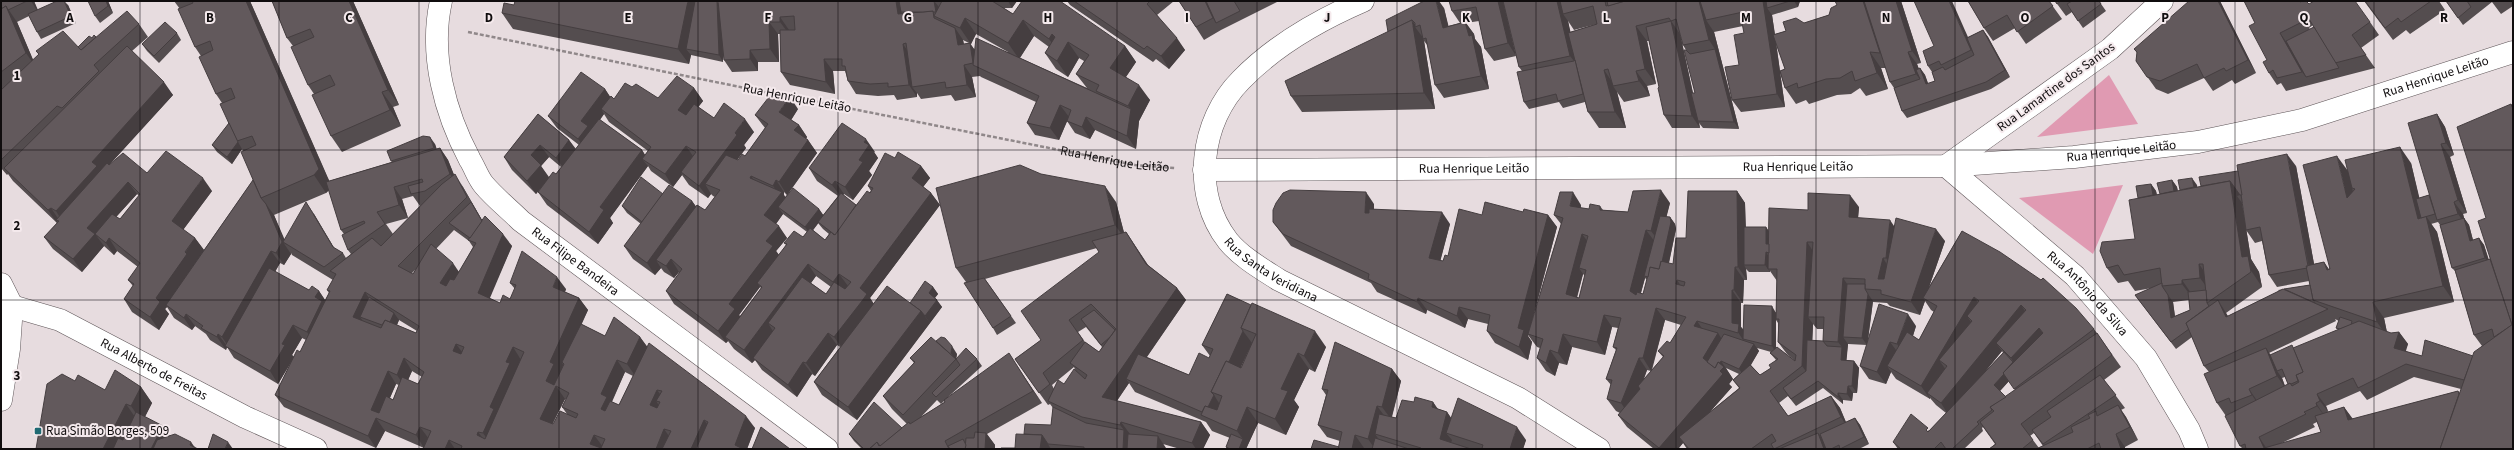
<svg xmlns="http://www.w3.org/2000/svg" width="2514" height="450" font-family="'Source Sans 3',sans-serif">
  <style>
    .green { fill: #e09ab2 }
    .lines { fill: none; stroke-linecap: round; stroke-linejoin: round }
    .minor-casing { stroke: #5e5558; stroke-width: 23 }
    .path { stroke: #90888a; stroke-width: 2.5; stroke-dasharray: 4 2; stroke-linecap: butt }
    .minor { stroke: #fff; stroke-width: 22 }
    .wall { fill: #544d4f; fill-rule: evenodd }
    .shaded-wall { fill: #453e40 }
    .building { fill: #62595c; stroke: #453e40; fill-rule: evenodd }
    .grid { fill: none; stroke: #100d0e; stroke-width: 1; stroke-opacity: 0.55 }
    .poi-dot { fill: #1f6a73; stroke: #f4e9ec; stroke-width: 1.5 }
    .labels { text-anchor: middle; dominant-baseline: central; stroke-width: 4; stroke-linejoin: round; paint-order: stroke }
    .street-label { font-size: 13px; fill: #100d0e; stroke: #f4e9ec }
    .poi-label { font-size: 13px; fill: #100d0e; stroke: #f4e9ec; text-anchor: start }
    .grid-label { font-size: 13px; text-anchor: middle; font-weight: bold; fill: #100d0e; stroke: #f4e9ec; stroke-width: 4; stroke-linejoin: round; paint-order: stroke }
  </style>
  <rect width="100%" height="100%" fill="#e7dcdf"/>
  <g class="green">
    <polygon points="2109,75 2138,124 2037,137"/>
    <polygon points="2123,185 2093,254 2019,198"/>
  </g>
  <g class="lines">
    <defs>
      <g id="minor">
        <path id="s2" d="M 441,1 C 429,55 445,113 470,160 C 475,168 478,178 484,185 C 495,198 509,209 521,221 L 827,449"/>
        <path id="s3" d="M 1363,1 C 1319,20 1275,45 1241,80 C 1200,121 1191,194 1228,241 C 1241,257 1262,269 1279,280 L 1518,398 L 1599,449"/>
        <path id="s4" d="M 2162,1 L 2110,49 L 1946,166 L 2075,276 L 2146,358 L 2189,430 L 2197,449"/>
        <path id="s5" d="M 1204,170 L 1946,166 L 2074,157 L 2198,142 L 2302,120 L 2513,52"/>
        <polyline points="1,284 12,306 9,349 1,400"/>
        <path id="s6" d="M 12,306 L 60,320 L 245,417 L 316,449"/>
      </g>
    </defs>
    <use href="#minor" class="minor-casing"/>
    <g class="path">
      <polyline points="468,32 780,95"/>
      <path id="s1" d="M 787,96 L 1135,165 L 1175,168"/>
    </g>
    <use href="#minor" class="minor"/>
  </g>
  <g class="wall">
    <path d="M 1,1 L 34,1 L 38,10 L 68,5 L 76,23 L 41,39 L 37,32 L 29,16 L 17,22 L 33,60 L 39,55 L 36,51 L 78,47 L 92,38 L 96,37 L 139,24 L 148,37 L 132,51 L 173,95 L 109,165 L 147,173 L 212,191 L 183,230 L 195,238 L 204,250 L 253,180 L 242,149 L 232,164 L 217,152 L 212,145 L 229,123 L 222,103 L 216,94 L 201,56 L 195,47 L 180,9 L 174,1 L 250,1 L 329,181 L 392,162 L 391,161 L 435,144 L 436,149 L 440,148 L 448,160 L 454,175 L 463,187 L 482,220 L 512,246 L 489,298 L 500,303 L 510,299 L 515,289 L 510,283 L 566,289 L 565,292 L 579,298 L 588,310 L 581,324 L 605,336 L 640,337 L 647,347 L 755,428 L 747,449 L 423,449 L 424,448 L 385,431 L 376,448 L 284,407 L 275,395 L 293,359 L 278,384 L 234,358 L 227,347 L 226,350 L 210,340 L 206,334 L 195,326 L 192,330 L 174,318 L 167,307 L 165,309 L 169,314 L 159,330 L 132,312 L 124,299 L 133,286 L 128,280 L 138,267 L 117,251 L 114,255 L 104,246 L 98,238 L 104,246 L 82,272 L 53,249 L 44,237 L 57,223 L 13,181 L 8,174 L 7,175 L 1,168 ZM 329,190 L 341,230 L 344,234 L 348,250 L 351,254 L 346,258 L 343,253 L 334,248 L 314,214 L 284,240 L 274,215 L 326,193 ZM 137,194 L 139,196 L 120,219 L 116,217 ZM 413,196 L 420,206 L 393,234 L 386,224 L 408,218 L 402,199 ZM 454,230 L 469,241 L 473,247 L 459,272 L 436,249 ZM 291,253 L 292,255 L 333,280 L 327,290 L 329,293 L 325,300 L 319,291 L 309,290 L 275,272 L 280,263 L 284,265 L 291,254 ZM 416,269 L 413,274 L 411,274 ZM 399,320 L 417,331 L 416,333 L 397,325 ZM 302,338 L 306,340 L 300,352 L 294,357 L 292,355 ZM 412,371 L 422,377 L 418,384 L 408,380 ZM 625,372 L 633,376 L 619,405 L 612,402 ZM 396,384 L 399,385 L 393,400 L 390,398 ZM 565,399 L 566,399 L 562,407 L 567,414 L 553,424 L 552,424 Z"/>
    <polygon points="108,1 113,13 100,23 95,16"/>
    <polygon points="272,1 353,1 399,105 393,107 401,126 342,152 331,136 314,94 308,85 293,46 287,38"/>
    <path d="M 718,1 L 992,1 L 995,3 L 994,1 L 1017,1 L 1012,8 L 1004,8 L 1013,14 L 1125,46 L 1136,62 L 1126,77 L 1150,100 L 1139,121 L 1136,149 L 1095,130 L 1090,139 L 1075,133 L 1067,121 L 1059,140 L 1035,135 L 1027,123 L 1036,102 L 981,77 L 980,76 L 972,77 L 976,97 L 955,101 L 951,95 L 921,99 L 917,93 L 917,97 L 897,100 L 894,95 L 878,96 L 856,94 L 848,81 L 845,71 L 833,71 L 835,94 L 790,85 L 781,72 L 780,34 L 778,34 L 779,62 L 758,62 L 758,71 L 732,72 L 724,60 L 723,55 L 723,62 L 691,55 L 689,64 L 513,29 L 502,13 L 514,5 L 719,3 ZM 976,34 L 1008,52 L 974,49 L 970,44 L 971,44 ZM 1034,36 L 1049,47 L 1045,53 L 1056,69 L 1068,77 L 1079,58 L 1084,61 L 1076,74 L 1087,88 L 1020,58 ZM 963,40 L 969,43 L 964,44 Z"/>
    <polygon points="1067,1 1174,1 1157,15 1185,50 1169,69 1156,59 1153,62 1070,5"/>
    <polygon points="1179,1 1279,1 1221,30 1204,40"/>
    <polygon points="1503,1 1516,56 1494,61 1485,49 1479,21 1466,23 1474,34 1475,39 1481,47 1489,89 1444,98 1435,85 1428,46 1424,41 1435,109 1302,112 1291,96 1444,8 1448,26 1460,23 1452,11"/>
    <path d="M 1503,1 L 1800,1 L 1798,7 L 1772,15 L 1775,34 L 1786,31 L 1804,23 L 1829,15 L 1837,5 L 1835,1 L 1901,1 L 1921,63 L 1917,64 L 1919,69 L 1920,68 L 1925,75 L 1928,84 L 1935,81 L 1932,72 L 1928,66 L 1968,37 L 1983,30 L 1988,37 L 2010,77 L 1991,89 L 1907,118 L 1902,111 L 1894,88 L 1890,82 L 1886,68 L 1881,68 L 1888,89 L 1866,96 L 1860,88 L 1851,94 L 1837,95 L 1809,104 L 1806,100 L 1796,104 L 1785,88 L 1780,72 L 1785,107 L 1741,112 L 1732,100 L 1739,65 L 1744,33 L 1743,26 L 1714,32 L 1739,129 L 1703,128 L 1699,123 L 1700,128 L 1672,128 L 1664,115 L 1659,87 L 1649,41 L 1647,41 L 1656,84 L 1647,86 L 1650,96 L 1624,102 L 1617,92 L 1626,128 L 1599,128 L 1588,112 L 1585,102 L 1563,108 L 1559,102 L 1529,109 L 1524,102 L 1522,71 L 1519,67 ZM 1568,21 L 1574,30 L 1597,24 L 1570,32 ZM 1680,33 L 1681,35 L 1683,45 L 1686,50 L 1695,93 L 1693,93 ZM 1776,42 L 1785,69 L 1780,71 Z"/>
    <polygon points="1968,1 2049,1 2062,19 2026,44 2015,28 1993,41 1984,28"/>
    <polygon points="2055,1 2099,1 2106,11 2083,28 2072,12 2066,16"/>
    <polygon points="2220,1 2256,73 2235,84 2232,80 2213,91 2204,78 2168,94 2156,89 2136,61 2137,53 2134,49"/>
    <path d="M 2244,1 L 2300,1 L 2301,2 L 2370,22 L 2379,35 L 2361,48 L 2375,68 L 2286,91 L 2281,83 L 2277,85 L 2269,73 L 2267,60 L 2255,23 ZM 2313,25 L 2314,27 L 2310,29 L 2309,28 Z"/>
    <polygon points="2364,1 2439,1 2445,10 2410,34 2406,30 2393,40"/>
    <polygon points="2446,1 2513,1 2513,6 2501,14 2492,2 2463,25"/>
    <polygon points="177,33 181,40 159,63 147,51 142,44"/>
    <path d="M 632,87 L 658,98 L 694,88 L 703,101 L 698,107 L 714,118 L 754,132 L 744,145 L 746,148 L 737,160 L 738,160 L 745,156 L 765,128 L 755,115 L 798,109 L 791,120 L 799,125 L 807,137 L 806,139 L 808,140 L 817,153 L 788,194 L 819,209 L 823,215 L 838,196 L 817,181 L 809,168 L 875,152 L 874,152 L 878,158 L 869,171 L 872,175 L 853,200 L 844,194 L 843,195 L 856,205 L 871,191 L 868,186 L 895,158 L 921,166 L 930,178 L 923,187 L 931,193 L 940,205 L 870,298 L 874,304 L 910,303 L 933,287 L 938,294 L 935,298 L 942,307 L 857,420 L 822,395 L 814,382 L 840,347 L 837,345 L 815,376 L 812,374 L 797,397 L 762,370 L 755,360 L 752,363 L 734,349 L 728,341 L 726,343 L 674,304 L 666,291 L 680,272 L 679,272 L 674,278 L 664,272 L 661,268 L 655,275 L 633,259 L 624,246 L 641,224 L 627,213 L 622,206 L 663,194 L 692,201 L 696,207 L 705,210 L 715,197 L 713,196 L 711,194 L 708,198 L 689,185 L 682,175 L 673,187 L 651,171 L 648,166 L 610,218 L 613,223 L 598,244 L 547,205 L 538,192 L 549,178 L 536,194 L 512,170 L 504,157 L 538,114 L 569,140 L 576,149 L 579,145 L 557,128 L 548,116 L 605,89 L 610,97 L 614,99 ZM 604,114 L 609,122 L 648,151 L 645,155 L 642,150 L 600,120 ZM 549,157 L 561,167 L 556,174 L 549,177 L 541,166 ZM 784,192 L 787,195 L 785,197 L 784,195 ZM 783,214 L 807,232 L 803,237 L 784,243 L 786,245 L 779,255 L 776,251 L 787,238 L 776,224 ZM 818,223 L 823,229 L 829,234 L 825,240 L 813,230 ZM 816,276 L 831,287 L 826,294 L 811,283 ZM 760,287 L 761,288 L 740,316 L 739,315 Z"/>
    <path d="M 2511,104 L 2513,107 L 2513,449 L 2243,449 L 2240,446 L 2226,416 L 2217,403 L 2209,372 L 2204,366 L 2192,337 L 2176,349 L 2135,295 L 2152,288 L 2135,291 L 2128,281 L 2118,283 L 2107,268 L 2135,239 L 2138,198 L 2151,184 L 2156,191 L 2157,195 L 2160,194 L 2172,180 L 2177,187 L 2178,191 L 2197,185 L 2197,187 L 2296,166 L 2314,264 L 2324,262 L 2329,270 L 2348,171 L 2411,163 L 2419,198 L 2429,195 L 2437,114 L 2445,127 L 2454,155 L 2450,157 L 2467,213 L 2463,214 L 2464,218 L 2469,225 L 2473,240 L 2479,238 L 2484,245 L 2489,260 L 2490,259 L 2486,218 ZM 2242,203 L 2243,203 L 2246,230 L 2255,243 L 2262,241 L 2269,275 L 2277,287 L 2309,281 L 2310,285 L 2278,290 L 2279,291 L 2228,316 L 2226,313 L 2262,287 L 2259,272 L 2251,259 ZM 2438,222 L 2440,225 L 2452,268 L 2455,271 L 2474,335 L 2482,346 L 2473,356 L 2422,356 L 2405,351 L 2408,344 L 2399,332 L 2391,333 L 2387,332 L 2384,318 L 2454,302 L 2437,232 L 2431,224 ZM 2189,300 L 2190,310 L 2175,316 L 2173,302 ZM 2335,319 L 2339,321 L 2336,328 L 2338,330 L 2294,348 L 2270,355 L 2269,353 L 2336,321 ZM 2285,377 L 2288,384 L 2285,386 L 2282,378 ZM 2414,377 L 2461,389 L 2460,393 L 2458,391 L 2353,419 L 2344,407 L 2328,412 L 2326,406 L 2360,391 L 2367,400 ZM 2317,422 L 2321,432 L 2280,444 L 2315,427 L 2313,424 Z"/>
    <path d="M 1041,174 L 1116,202 L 1124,233 L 1126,232 L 1148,265 L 1177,288 L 1186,300 L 1147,357 L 1189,375 L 1209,358 L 1210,356 L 1202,345 L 1227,294 L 1326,347 L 1315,372 L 1309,369 L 1294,400 L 1299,407 L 1286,435 L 1258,423 L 1246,449 L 1227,449 L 1226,447 L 1230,438 L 1212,431 L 1206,422 L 1135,392 L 1129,383 L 1117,401 L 1201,422 L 1210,435 L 1203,449 L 1180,449 L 1163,444 L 1166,449 L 1001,449 L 1015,448 L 1024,434 L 1051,425 L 1053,408 L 1050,404 L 1048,405 L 1015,359 L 1041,340 L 1099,252 L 1097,248 L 985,279 L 1016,323 L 997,335 L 993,328 L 966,282 L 956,268 ZM 1086,327 L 1102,347 L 1099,352 L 1085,342 L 1078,332 ZM 1252,343 L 1241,368 L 1241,367 ZM 1074,367 L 1076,372 L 1064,384 L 1054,389 L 1052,385 Z"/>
    <path d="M 1737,191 L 1745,203 L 1746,227 L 1766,227 L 1769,231 L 1808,210 L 1859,207 L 1858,218 L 1894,226 L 1945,241 L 1929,287 L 1962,231 L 2094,329 L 2121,367 L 2104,380 L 2125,408 L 2121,410 L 2126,417 L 2138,440 L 2125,447 L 2125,449 L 1989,449 L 1995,444 L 1983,427 L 1982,428 L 1983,431 L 1964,449 L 1898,449 L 1893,442 L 1930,430 L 1946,413 L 1936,405 L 1930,398 L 1930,399 L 1896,379 L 1891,372 L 1886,384 L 1869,379 L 1860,366 L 1867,345 L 1848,344 L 1846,360 L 1854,361 L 1859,368 L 1857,393 L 1853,393 L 1852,401 L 1843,400 L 1843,404 L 1823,388 L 1796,406 L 1788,396 L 1779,403 L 1788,416 L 1831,396 L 1840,408 L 1846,422 L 1855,418 L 1860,425 L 1869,444 L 1859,449 L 1687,449 L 1683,443 L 1678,449 L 1654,449 L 1627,427 L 1618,415 L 1620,413 L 1616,411 L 1607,399 L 1611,385 L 1606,379 L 1616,350 L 1613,347 L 1618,328 L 1612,327 L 1605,355 L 1572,347 L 1567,365 L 1559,363 L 1555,376 L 1546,371 L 1537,358 L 1540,348 L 1537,347 L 1528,335 L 1528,336 L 1532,342 L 1528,360 L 1495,343 L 1487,331 L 1488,324 L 1468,319 L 1465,328 L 1427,310 L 1426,314 L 1377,292 L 1371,283 L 1291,246 L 1273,222 L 1374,204 L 1374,209 L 1450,224 L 1440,261 L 1443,261 L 1448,256 L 1482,215 L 1523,212 L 1548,215 L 1557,227 L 1529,333 L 1561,224 L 1554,215 L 1581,205 L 1581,208 L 1589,209 L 1600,206 L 1603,210 L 1628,212 L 1670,203 L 1666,217 L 1670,217 L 1675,224 L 1676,229 L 1669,263 L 1673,264 L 1686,238 ZM 1746,269 L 1749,272 L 1770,272 L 1770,271 L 1777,281 L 1776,312 L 1744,330 L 1741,327 L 1741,303 L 1743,303 L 1744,280 L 1747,280 ZM 1583,274 L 1585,276 L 1579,298 L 1577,298 ZM 1645,278 L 1647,280 L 1643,294 L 1641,293 ZM 1873,301 L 1873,302 L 1887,303 L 1890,306 L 1920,315 L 1925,301 L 1931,310 L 1934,312 L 1919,340 L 1913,336 L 1916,326 L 1868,341 ZM 1665,320 L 1681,325 L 1670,343 L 1658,351 L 1663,357 L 1652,370 ZM 1776,320 L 1778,323 L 1778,342 L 1787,354 L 1795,361 L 1776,347 ZM 1813,324 L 1817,329 L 1824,329 L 1823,341 L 1812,341 ZM 1757,348 L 1771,352 L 1770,353 L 1776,360 L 1771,368 L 1760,375 L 1751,365 L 1759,351 ZM 2002,351 L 2003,353 L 1983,374 ZM 1726,368 L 1739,374 L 1733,380 L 1739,388 L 1710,412 L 1732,387 L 1729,384 L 1733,379 ZM 1647,370 L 1651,371 L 1644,379 ZM 2009,381 L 2015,390 L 2006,397 L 2000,391 ZM 2034,433 L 2043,446 L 2039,448 L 2030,436 Z"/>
    <path d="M 936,341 L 957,354 L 956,359 L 977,359 L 982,366 L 947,398 L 1017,366 L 1042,403 L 987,434 L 995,445 L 995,449 L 862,449 L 854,441 L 849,434 L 902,428 L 907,424 L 892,409 L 883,396 L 914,363 L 910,358 ZM 937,400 L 941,404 L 944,401 L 945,402 L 921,417 Z"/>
    <polygon points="1392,369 1401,381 1392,417 1396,418 1414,402 1433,402 1438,409 1447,412 1451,418 1526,440 1523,449 1368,449 1364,448 1363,449 1311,449 1339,447 1340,441 1327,437 1318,425 1326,395 1322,389"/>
    <polygon points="75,381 105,390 141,387 152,403 145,417 170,436 195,447 36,449"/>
  </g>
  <g class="shaded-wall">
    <polygon points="31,1 34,1 38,12"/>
    <polygon points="64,1 68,5 76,23 71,16"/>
    <polygon points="106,1 108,1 113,13 108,6"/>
    <polygon points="246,1 250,1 332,187 326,193 314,175"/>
    <polygon points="349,1 353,1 399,105 388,90"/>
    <polygon points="688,1 698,1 686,49 691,55 689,64 678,49"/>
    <polygon points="717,1 722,8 723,62 719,55"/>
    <polygon points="896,1 903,1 901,12 906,19 898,14"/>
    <polygon points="934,1 939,7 941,19 936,12"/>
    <polygon points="1008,1 1017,1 1012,8"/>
    <polygon points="1205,1 1207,1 1216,23 1213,18"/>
    <polygon points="1436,1 1439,1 1444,8 1452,40 1443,28"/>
    <polygon points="1498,1 1503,1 1516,56 1508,43"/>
    <polygon points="1557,1 1563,1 1563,14 1568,21 1577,60 1578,66 1570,56"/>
    <polygon points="1699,1 1706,1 1706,20 1714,32 1739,129 1734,122 1715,49 1709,40"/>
    <polygon points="1763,1 1770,1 1767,8 1772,15 1785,107 1777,94"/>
    <polygon points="1794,1 1800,1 1798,7"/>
    <polygon points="1863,1 1868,1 1891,69 1880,53"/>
    <polygon points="1896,1 1901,1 1921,63 1912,51"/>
    <polygon points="1949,1 1952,1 1979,62 1971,50"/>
    <polygon points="2218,1 2220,1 2256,73 2248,60"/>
    <polygon points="6,6 17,22 37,69 26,53"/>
    <polygon points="780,17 789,30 789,34 780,22"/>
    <polygon points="965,18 976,34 971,44 960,28"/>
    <polygon points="1023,20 1034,36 1019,59 1008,43"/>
    <polygon points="1412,20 1417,26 1415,27 1424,39 1423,39 1424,41 1435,109 1424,93"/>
    <polygon points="1671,21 1680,34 1699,121 1698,121 1699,123 1700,128 1692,116"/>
    <polygon points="769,22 778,34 779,62 770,49"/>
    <polygon points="1465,22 1474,34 1475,39 1481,47 1489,89 1481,76"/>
    <polygon points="1636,26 1647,41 1656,84 1645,69"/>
    <polygon points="955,28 963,40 966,57 958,45"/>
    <polygon points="1983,30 1988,37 2010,77 2005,70"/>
    <polygon points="2280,33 2289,46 2306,77 2302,72"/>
    <polygon points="1052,34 1063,49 1060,54 1049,39"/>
    <polygon points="1177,38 1185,50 1169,69 1161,56"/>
    <polygon points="1068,42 1079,58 1068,77 1057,61"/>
    <polygon points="970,43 978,55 973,63"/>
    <polygon points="903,44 911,56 912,87 917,93 917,97 909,85"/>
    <polygon points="1125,46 1136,62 1121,84 1110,68"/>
    <polygon points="750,50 758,62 758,71 750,59"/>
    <polygon points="1870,52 1881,68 1888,89 1877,73"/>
    <polygon points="1908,52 1917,64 1925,86 1916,74"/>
    <polygon points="824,59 833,71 835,94 826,82"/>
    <polygon points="964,65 972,77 976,97 967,85"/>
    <polygon points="1920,68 1925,75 1931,91 1926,84"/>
    <polygon points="1604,70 1615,86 1613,86 1617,92 1626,128 1615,112"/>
    <polygon points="1636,71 1647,86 1650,96 1639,81"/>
    <polygon points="164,82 173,95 102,173 64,224 56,211 92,162"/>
    <polygon points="1139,85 1150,100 1139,121 1136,149 1127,136 1131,109 1128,106"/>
    <polygon points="694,88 703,101 687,122 678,110"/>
    <polygon points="605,89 613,101 601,109 604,114 591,131 587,152 578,139 581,121"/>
    <polygon points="382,92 393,107 401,126 390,110"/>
    <polygon points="790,97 798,109 788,125 779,112"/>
    <polygon points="1060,105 1069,117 1059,140 1050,128"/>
    <polygon points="2437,114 2445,127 2454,155 2446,143"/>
    <polygon points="1086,117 1095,130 1090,139 1082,127"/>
    <polygon points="745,119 754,132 744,145 746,148 716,188 705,184 711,194 708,198 699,186 735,133"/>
    <polygon points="799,125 807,137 802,143 794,130"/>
    <polygon points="430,137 435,144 439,155 434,148"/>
    <polygon points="866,139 875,152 874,152 878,158 869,171 872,175 853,200 845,187 859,160 864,142"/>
    <polygon points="569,140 578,153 565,170 556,158"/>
    <polygon points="808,140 817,153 787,195 779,182"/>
    <polygon points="238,142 242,149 232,164 227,157"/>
    <polygon points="2441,144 2450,157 2467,213 2458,200"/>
    <polygon points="540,145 549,157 541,166 549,178 536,194 527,181 531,155"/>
    <polygon points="686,146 695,159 681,172 682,175 673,187 665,174"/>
    <polygon points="2400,147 2411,163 2424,217 2418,219"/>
    <polygon points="440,148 448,160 459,187 450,174"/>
    <polygon points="642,150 650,163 642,159 648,166 610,218 613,223 598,244 589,232 600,207"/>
    <polygon points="2287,154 2296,166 2317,280 2309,267"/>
    <polygon points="2337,156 2348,171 2358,213 2347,198"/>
    <polygon points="921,166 930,178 920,191 912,178"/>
    <polygon points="455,174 463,187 490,234 480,249 471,202"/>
    <polygon points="751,176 759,188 750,178"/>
    <polygon points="203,178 212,191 180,234 172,221"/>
    <polygon points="2192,178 2197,185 2200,203 2195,196"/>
    <polygon points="776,180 784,192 784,195 790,205 778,207 783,214 773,228 764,215 780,195 773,186"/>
    <polygon points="2172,180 2177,187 2180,209 2175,202"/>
    <polygon points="835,181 844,194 841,197 832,185"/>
    <polygon points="2230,181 2240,195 2237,196 2242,203 2251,259 2259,272 2262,287 2242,257"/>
    <polygon points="128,182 137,194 98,237 95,234 104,246 82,272 73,259 87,228"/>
    <polygon points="2151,184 2156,191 2160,212 2155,205"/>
    <polygon points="1105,186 1116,202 1126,240 1115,225"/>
    <polygon points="394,187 402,199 408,218 399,205"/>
    <polygon points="1661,190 1670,203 1660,243 1651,231"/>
    <polygon points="1737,191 1745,203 1746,265 1744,265 1746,269 1747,280 1738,267"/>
    <polygon points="1366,192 1374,204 1374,225 1365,213"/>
    <polygon points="1573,192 1581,205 1578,218 1570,206"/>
    <polygon points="931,193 940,205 870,298 875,306 843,349 834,337 860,288"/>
    <polygon points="1850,195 1859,207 1857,229 1849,217"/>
    <polygon points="692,201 701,213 656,260 661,268 655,275 647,263"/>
    <polygon points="306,202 314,214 339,256 333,247"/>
    <polygon points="2454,202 2463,214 2464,218 2469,225 2475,248 2470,241 2466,225 2458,214"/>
    <polygon points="266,204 274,215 287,245 283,242 291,254 284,265 276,253"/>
    <polygon points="51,208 59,220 56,220 58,222 57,223 48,210"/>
    <polygon points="819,209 824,216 810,234 805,227"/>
    <polygon points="1442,212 1450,224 1438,270 1429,258"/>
    <polygon points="1548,215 1557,227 1528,336 1532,342 1528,360 1519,347 1518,328"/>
    <polygon points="2426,216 2437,232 2454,302 2443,286"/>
    <polygon points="1670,217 1675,224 1676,229 1666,276 1661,269"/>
    <polygon points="1890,220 1898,232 1895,271 1886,258"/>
    <polygon points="779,226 787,238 776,251 782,259 757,283 760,287 739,315 743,321 725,337 728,341 726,343 718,331 729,304 766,241"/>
    <polygon points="1766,227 1770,234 1770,247 1766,244"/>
    <polygon points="1936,229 1945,241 1925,299 1923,298 1925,301 1920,315 1911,302"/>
    <polygon points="1646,230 1655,242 1644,276 1645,278 1638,303 1630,291"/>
    <polygon points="1126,232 1134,244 1155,276 1146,264"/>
    <polygon points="503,234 512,246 487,305 478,293"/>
    <polygon points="1582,234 1591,246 1579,268 1583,274 1574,307 1566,294"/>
    <polygon points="109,238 117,251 114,255 106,243"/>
    <polygon points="195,238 204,250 166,305 167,307 165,309 169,314 159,330 150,317 156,298"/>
    <polygon points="2479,238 2484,245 2490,265 2485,258"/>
    <polygon points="1807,242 1815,254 1808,317 1813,324 1811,378 1802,366"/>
    <polygon points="271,251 280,263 230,349 222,337"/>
    <polygon points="1766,252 1770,259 1768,269 1770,271 1770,272 1765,265"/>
    <polygon points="1883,258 1891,271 1887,291 1878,279"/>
    <polygon points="671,259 679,272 674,278 666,266"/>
    <polygon points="2324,262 2335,278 2327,270"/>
    <polygon points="453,263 461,275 448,295 440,283"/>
    <polygon points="808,264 816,276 776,331 775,328 768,323 774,333 753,358 755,360 752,363 744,350"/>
    <polygon points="2199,264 2210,280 2211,293 2200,278"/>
    <polygon points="1735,267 1744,280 1743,303 1734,290"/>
    <polygon points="839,274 848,286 842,294 833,282"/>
    <polygon points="557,277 566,289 562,299 553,287"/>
    <polygon points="1843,278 1852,291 1843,337 1848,344 1846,367 1841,360 1842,347 1838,342"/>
    <polygon points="1677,280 1685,292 1676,284"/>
    <polygon points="2182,280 2193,296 2193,299 2182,284"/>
    <polygon points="933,287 938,294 933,300 929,293"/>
    <polygon points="1177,288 1186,300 1130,381 1126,379 1129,383 1111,409 1102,397"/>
    <polygon points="1732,290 1741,303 1741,327 1748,336 1743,339 1747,344 1747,346 1732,323"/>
    <polygon points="319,291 327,303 315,344 307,332 315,297"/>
    <polygon points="365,292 373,304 360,317 365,324 353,317"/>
    <polygon points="1868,294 1873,301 1867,345 1862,338"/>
    <polygon points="2168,295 2173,302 2176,325 2171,318"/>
    <polygon points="1974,297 1983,309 1972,321 1967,316 1973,325 1939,360 1946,370 1927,393 1930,398 1930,399 1921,386"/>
    <polygon points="579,298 588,310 564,364 562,362 563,365 556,386 565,399 549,431 540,419 546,381 550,362"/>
    <polygon points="1418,298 1427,310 1426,314 1417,302"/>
    <polygon points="937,300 942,307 930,323 925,316"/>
    <polygon points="2218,300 2226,313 2235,330 2226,317"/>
    <polygon points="2373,302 2384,318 2388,338 2377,322"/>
    <polygon points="2021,305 2029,317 1996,343 2002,351 1949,416 1941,403"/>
    <polygon points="1772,306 1776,313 1776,353 1772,346"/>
    <polygon points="1459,307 1468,319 1465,328 1457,316"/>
    <polygon points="1656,308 1665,320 1651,371 1643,358"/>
    <polygon points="921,311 930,323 857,420 848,407"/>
    <polygon points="394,313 399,320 393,334 388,327"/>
    <polygon points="186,314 195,326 192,330 184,318"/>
    <polygon points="1908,314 1916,326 1906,357 1897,344"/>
    <polygon points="1604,315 1612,327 1605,355 1597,342"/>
    <polygon points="1697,321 1705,333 1694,326"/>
    <polygon points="293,325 302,338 292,355 294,357 278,384 270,371 282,344"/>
    <polygon points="2039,328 2047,340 2019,371 2011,358"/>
    <polygon points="1243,331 1252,343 1225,401 1222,396 1215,393"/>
    <polygon points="1315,331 1326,347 1315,372 1304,356"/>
    <polygon points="2399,332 2408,344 2403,361 2394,348"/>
    <polygon points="828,333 837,345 815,376 806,363"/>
    <polygon points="1718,333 1726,346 1712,368 1703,358"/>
    <polygon points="218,334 227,346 225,346 227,347 226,350 217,337"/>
    <polygon points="1563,334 1572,347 1567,365 1558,353"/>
    <polygon points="640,337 649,349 636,377 627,364"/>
    <polygon points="1890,342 1899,354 1887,366 1891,372 1886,384 1877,372"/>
    <polygon points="456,344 465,356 453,351"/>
    <polygon points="1754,344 1759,351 1744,376 1739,369"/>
    <polygon points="952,346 957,354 956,360 951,353"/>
    <polygon points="513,347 521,360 492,446 483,433 490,407 506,362"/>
    <polygon points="2266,348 2274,360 2277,371 2282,378 2286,389 2277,376"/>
    <polygon points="1550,350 1559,363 1555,376 1546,363"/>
    <polygon points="1009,353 1017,366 1042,403 1033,391"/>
    <polygon points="1298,353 1309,369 1294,400 1299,407 1286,435 1275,419 1281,389"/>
    <polygon points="404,358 412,371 405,387 397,375"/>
    <polygon points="1639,358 1647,370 1640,388 1638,386 1640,389 1630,416 1621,403"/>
    <polygon points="617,360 625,372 611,403 610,421 601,409 601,394"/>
    <polygon points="1721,361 1733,379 1729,384 1732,387 1683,442 1679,437 1683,443 1678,449 1660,449 1659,448 1715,370"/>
    <polygon points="1854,361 1859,368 1857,393 1852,386"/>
    <polygon points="803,362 812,374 797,397 788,385"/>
    <polygon points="1392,369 1401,381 1391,419 1382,407"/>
    <polygon points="388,371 396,384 380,420 371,410"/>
    <polygon points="2004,374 2009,381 1999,392 1994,385"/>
    <polygon points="1848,386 1853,393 1852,401 1847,394"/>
    <polygon points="141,387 152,403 142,422 131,406"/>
    <polygon points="2249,389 2258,402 2260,407 2252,395"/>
    <polygon points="657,390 666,402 660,402 656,401 662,410 659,418 650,405"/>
    <polygon points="1838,393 1843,400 1843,404 1838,397"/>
    <polygon points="2317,394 2326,406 2329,413 2320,401"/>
    <polygon points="1214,395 1222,408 1216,422 1205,413"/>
    <polygon points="1831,396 1840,408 1849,430 1841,417"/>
    <polygon points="1433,402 1441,415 1432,407"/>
    <polygon points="2316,403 2326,418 2317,406"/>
    <polygon points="126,404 137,420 122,449 103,449"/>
    <polygon points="2118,405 2126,417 2138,440 2130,427"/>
    <polygon points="1377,406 1386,418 1375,434 1380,441 1375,449 1368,439"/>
    <polygon points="1247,407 1258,423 1246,449 1239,449 1243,439 1237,431"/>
    <polygon points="2344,407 2353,420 2348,420"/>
    <polygon points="1447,412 1456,425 1446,433 1452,440 1449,449 1440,439"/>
    <polygon points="746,416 755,428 747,449 738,449 735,445"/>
    <polygon points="376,418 385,431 376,448 368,436"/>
    <polygon points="1855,418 1860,425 1869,444 1864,437"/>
    <polygon points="704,420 713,432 705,449 691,449"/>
    <polygon points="1121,422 1130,434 1128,449 1123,449 1124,430 1120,425"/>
    <polygon points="1201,422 1210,435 1203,449 1196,449 1192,443"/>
    <polygon points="163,426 171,438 166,449 151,449"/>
    <polygon points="420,427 429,439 424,448 416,435"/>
    <polygon points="1517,427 1526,440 1523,449 1510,449"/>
    <polygon points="664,429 673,442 670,449 656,449"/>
    <polygon points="478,432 487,444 477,435"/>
    <polygon points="986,433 995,445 995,449 985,449"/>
    <polygon points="1818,433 1827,446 1828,449 1824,449"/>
    <polygon points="2116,434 2125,447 2125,449 2121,449"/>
    <polygon points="594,435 603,447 602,449 590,444"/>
    <polygon points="1042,435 1051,449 1040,449"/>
    <polygon points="1355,435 1364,448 1363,449 1352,449"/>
    <polygon points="1158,436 1166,448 1166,449 1157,449"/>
    <polygon points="2259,437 2267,449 2264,448"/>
    <polygon points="449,440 455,449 445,449"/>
    <polygon points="191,442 196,449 190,445"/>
    <polygon points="228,442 233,449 225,449"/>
  </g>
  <g class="building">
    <polygon points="1,1 27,1 8,10 6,6 1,9"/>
    <polygon points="57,1 64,1 71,16 37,32 28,14"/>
    <polygon points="88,1 106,1 108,6 95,16"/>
    <polygon points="192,1 246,1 319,169 314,175 261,198 241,152 256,145 252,136 237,141 220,104 235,98 231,88 216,94 199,57 213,50 210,41 195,47 178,9 193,3"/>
    <polygon points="272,1 349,1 388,90 382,92 390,110 331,136 312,95 335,85 330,75 308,85 291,47 314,37 310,29 287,38"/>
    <polygon points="515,1 688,1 678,49 502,13 504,3 514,5"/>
    <polygon points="695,1 717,1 719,55 686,49"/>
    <polygon points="718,1 896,1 898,14 933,11 934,18 955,28 958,45 970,43 973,63 964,65 967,85 946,88 945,82 912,87 906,43 903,44 909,85 888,87 888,83 870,84 848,81 845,66 842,66 842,59 824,59 826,82 781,72 780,30 795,30 794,16 780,17 780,22 769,22 770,49 750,50 750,59 724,60"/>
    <polygon points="899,1 934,1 936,12 933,12 933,11 923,12 901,12"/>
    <polygon points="942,1 992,1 1013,14 1022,1 1060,1 1125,46 1110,68 1139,85 1128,106 1096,91 1099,85 1076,74 1089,55 1068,42 1057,61 1045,53 1055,37 1052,34 1049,39 1023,20 1008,43 965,18 960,28 934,16"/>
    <polygon points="1074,1 1150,1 1147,4 1177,38 1161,56 1147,46 1144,49"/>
    <polygon points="1179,1 1205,1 1213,18 1196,27"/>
    <polygon points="1206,1 1234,1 1240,11 1216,23"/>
    <polygon points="1424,1 1436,1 1443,28 1465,22 1469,36 1472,35 1481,76 1435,85 1426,38 1423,39 1420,25 1415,27 1415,23 1412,20 1388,32 1386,20"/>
    <polygon points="1449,1 1498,1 1508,43 1485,49 1476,7 1452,11"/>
    <polygon points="1503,1 1557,1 1570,56 1519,67"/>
    <polygon points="1560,1 1605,1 1606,6 1625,1 1699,1 1709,40 1683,45 1676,19 1671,21 1669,18 1636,26 1645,69 1636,71 1639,81 1613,86 1608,69 1604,70 1615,112 1588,112 1568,33 1597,24 1593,6 1563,14"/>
    <polygon points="1607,1 1625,1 1608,6"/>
    <polygon points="1700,1 1763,1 1777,94 1732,100 1725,67 1739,65 1734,35 1744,33 1742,23 1744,22 1743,12 1706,20"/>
    <polygon points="1766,1 1790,1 1767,8"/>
    <polygon points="1835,1 1863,1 1880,53 1870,52 1877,73 1855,81 1852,71 1840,78 1826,79 1798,88 1797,83 1785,88 1780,71 1785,69 1773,35 1786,31 1783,22 1796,18 1804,23 1829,15 1831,8 1837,5"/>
    <polygon points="1864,1 1896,1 1912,51 1908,52 1916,74 1890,82"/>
    <polygon points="1914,1 1949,1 1971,50 1941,65 1939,61 1928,66 1923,51 1934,46"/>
    <polygon points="1968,1 2049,1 2053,6 2017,32 2007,15 1984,28"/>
    <polygon points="2055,1 2061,1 2057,4"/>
    <polygon points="2072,1 2099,1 2101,4 2078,21 2067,4"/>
    <polygon points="2189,1 2218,1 2248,60 2226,71 2224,68 2204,78 2197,64 2160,81 2147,77 2136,61 2137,52 2134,49"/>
    <polygon points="2244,1 2299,1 2300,2 2302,1 2306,1 2309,4 2314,1 2355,1 2370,22 2352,35 2366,55 2335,63 2305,12 2301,16 2304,21 2280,33 2302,72 2277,78 2273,70 2269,73 2263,62 2267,60 2249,26 2255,23"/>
    <polygon points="2365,1 2431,1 2401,22 2398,18 2385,28"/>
    <polygon points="2446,1 2467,1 2471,7 2458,18"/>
    <polygon points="6,6 26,53 1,72 1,9"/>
    <polygon points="127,11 139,24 94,65 99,71 62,108 57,106 1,160 1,90 39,54 36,51 63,31 81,50"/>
    <polygon points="1412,20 1424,93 1291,96 1285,81"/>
    <polygon points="1671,21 1692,116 1664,115 1658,88 1659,87 1646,27"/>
    <polygon points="165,22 177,33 154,56 142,44"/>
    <polygon points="2314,27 2339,68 2306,77 2286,41"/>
    <polygon points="1983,30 2005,70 1986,82 1902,111 1894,88 1920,79 1916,70 1920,68 1926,84 1935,81 1932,72 1943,67 1945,70 1974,55 1967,38"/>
    <polygon points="94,35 96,37 81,50 78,47 89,36 92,38"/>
    <polygon points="976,38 1131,109 1127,136 1086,117 1082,127 1067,121 1071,110 1060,105 1050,128 1027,123 1039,96 973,65"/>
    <polygon points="127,46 164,82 92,162 97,166 56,211 51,208 48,210 4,168"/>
    <polygon points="1715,49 1734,122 1698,121 1691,93 1695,93 1684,50 1686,50 1690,54"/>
    <polygon points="1575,60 1583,94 1558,101 1556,94 1524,102 1517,72 1574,61"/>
    <polygon points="581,72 605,89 581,121 588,126 578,139 548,116"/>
    <polygon points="677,76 694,88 678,110 686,115 694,104 714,118 724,103 745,119 735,133 737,135 699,186 681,172 696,152 686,146 665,174 642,159 651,147 601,109 611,96 614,99 625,83 632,87 636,84 658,98"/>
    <polygon points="772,93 790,97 779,112 799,125 794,130 808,140 779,182 776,180 773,186 751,176 750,178 782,192 764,215 779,226 766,241 773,246 729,304 735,309 718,331 666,291 682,269 671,259 666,266 656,260 697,205 705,210 720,190 705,184 726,155 738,160 742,154 745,156 768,124 755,115"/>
    <polygon points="2511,104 2513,109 2513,324 2512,325 2478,221 2486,218 2457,127"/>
    <polygon points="538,114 569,140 556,158 540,145 531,155 541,165 527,181 504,157"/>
    <polygon points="2437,114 2446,143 2441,144 2458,200 2454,202 2458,214 2437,220 2408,123"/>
    <polygon points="599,119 642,150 600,207 604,210 589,232 538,192 553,172 556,174"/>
    <polygon points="229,123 238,142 227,157 212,145"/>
    <polygon points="842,123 866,139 864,142 869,145 859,160 863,162 845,187 835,181 832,185 809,168"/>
    <polygon points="423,136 430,137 434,148 391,161 387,151"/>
    <polygon points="2400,147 2418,219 2426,216 2443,286 2373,302 2377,322 2313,300 2306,266 2324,262 2327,270 2330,269 2303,165 2337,156 2347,198 2355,189 2352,188 2345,160"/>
    <polygon points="440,148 450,174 425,191 411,194 408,186 423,182 422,179 394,187 399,205 377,212 385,224 348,250 342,235 365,223 364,221 341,230 326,182"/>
    <polygon points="166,151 203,178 172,221 195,238 185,252 187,254 156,298 160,302 150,317 124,299 134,284 128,280 140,263 109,238 106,243 95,234 112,214 120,219 140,194 128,182 87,228 95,234 73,259 44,237 59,221 56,220 107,163 109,165 123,153 147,173"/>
    <polygon points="898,152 921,166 912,178 931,193 860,288 867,294 862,301 834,337 828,333 806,363 803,362 788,385 753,358 775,328 768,323 802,277 826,294 834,282 845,289 851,282 839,274 833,282 808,264 744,350 725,337 762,287 757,283 787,244 784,243 794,231 803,237 810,228 825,240 831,232 834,235 867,191 870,193 873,188 868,186 885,153 895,158"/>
    <polygon points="2287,154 2308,266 2306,266 2307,268 2269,275 2260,227 2246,230 2237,165"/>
    <polygon points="1020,165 1041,174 1105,186 1115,225 956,268 936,188"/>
    <polygon points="2238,171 2242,195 2240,195 2230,181 2201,186 2199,177"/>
    <path d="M 455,174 L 467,197 L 398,266 L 413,274 L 431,244 L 453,263 L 440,283 L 446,286 L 450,279 L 454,280 L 476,243 L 468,240 L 485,216 L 503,234 L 478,293 L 500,303 L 503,295 L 510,299 L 516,285 L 510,283 L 522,251 L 557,277 L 553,287 L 579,298 L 550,362 L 554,364 L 546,381 L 554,385 L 564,364 L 562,362 L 581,324 L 605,336 L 614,317 L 640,337 L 627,364 L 617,360 L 601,394 L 607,397 L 601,409 L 605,411 L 610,401 L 619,405 L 649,343 L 746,416 L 735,445 L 743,449 L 696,449 L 708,422 L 704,420 L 691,449 L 662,449 L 671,431 L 664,429 L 656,449 L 461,449 L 462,446 L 449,440 L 445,449 L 423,449 L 431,431 L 420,427 L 416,435 L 376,418 L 368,436 L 275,395 L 297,350 L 300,352 L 330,291 L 327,290 L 336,274 L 330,271 L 372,238 L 381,246 L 442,184 ZM 365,292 L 419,326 L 416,333 L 385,320 L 381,328 L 353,317 ZM 456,344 L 464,347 L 461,354 L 453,351 ZM 513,347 L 524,352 L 485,439 L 477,435 L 478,432 L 483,433 L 494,409 L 490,407 L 510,363 L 506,362 ZM 404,358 L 424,372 L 418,384 L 402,377 L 393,400 L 386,396 L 379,413 L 371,410 L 388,371 L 397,375 ZM 556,386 L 569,393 L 562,407 L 578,414 L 576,418 L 560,411 L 553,424 L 540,419 ZM 657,390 L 662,391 L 656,401 L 660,402 L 657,408 L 650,405 ZM 594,435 L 605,439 L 601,448 L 590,444 Z"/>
    <polygon points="641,177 663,194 642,222 622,206"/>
    <polygon points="2192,178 2194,187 2180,190 2178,180"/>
    <polygon points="253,180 261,198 266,204 282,242 276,253 271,251 222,337 218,334 217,337 201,328 203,326 186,314 184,318 166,305"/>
    <polygon points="2172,180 2174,191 2160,194 2157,183"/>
    <polygon points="2230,181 2242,257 2248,256 2251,272 2207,303 2203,264 2199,264 2200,278 2182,280 2182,284 2162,286 2160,268 2124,275 2118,265 2107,268 2100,251 2102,242 2135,239 2129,200"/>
    <polygon points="2151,184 2153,195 2138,198 2136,186"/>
    <polygon points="669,185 692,201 647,263 624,246"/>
    <polygon points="793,188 819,209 805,227 778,207"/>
    <polygon points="1290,190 1366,192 1365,213 1369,213 1369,209 1442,212 1429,258 1443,261 1445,255 1448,256 1459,209 1482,215 1485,202 1523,212 1524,209 1548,215 1518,328 1524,330 1519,347 1487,331 1490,315 1459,307 1457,316 1418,298 1417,302 1368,279 1369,274 1283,234 1273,222 1273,210 1276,203 1283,193"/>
    <path d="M 1661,190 L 1651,231 L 1646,230 L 1630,291 L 1636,295 L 1637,292 L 1643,294 L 1650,267 L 1659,269 L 1661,261 L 1673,264 L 1676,238 L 1686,238 L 1688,191 L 1737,191 L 1738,267 L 1735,267 L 1734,290 L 1732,290 L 1732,323 L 1739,324 L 1738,333 L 1697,321 L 1694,326 L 1718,333 L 1703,358 L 1715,368 L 1718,362 L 1724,367 L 1720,371 L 1723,374 L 1659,448 L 1618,415 L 1640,389 L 1638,386 L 1664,356 L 1658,351 L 1667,341 L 1670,343 L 1686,317 L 1656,308 L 1643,358 L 1639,358 L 1621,403 L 1607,399 L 1612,380 L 1606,379 L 1617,348 L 1613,347 L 1621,318 L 1604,315 L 1597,342 L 1563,334 L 1558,353 L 1550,350 L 1546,363 L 1537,358 L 1543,339 L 1528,334 L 1563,218 L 1554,215 L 1560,192 L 1573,192 L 1570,206 L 1589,209 L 1590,204 L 1600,206 L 1600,210 L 1628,212 L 1633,191 ZM 1582,234 L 1588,236 L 1579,268 L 1586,270 L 1579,298 L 1566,294 ZM 1677,280 L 1685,282 L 1684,286 L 1676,284 Z"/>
    <polygon points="841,193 856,205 835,235 818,222"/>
    <polygon points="1808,193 1850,195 1849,217 1890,220 1886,258 1883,258 1878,279 1884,279 1896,218 1936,229 1911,302 1881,294 1881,290 1865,289 1865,279 1843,278 1838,342 1823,341 1824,317 1808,317 1813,242 1807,242 1802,366 1770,391 1788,416 1831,396 1841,417 1774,449 1771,444 1776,441 1772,434 1751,449 1689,449 1679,437 1740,388 1733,380 1750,365 1760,375 1771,368 1769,365 1778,359 1770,353 1777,347 1795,361 1796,355 1778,342 1779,319 1776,319 1777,269 1768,269 1769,208 1808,210"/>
    <polygon points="2429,195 2435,214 2421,218 2416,199"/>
    <polygon points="306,202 333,247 343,253 324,267 283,242"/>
    <polygon points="471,202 482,221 470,238 449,223"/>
    <polygon points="1660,216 1670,217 1671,222 1662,262 1661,261 1659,269 1650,267 1648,277 1644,276"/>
    <polygon points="2464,218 2470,241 2479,238 2485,258 2452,268 2440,225"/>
    <polygon points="1744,227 1766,227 1766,244 1769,244 1769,253 1766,252 1765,265 1744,265"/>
    <polygon points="1962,231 2000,252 2041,280 2043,278 2076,308 2094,329 2014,389 2003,373 2043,333 2039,328 2011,358 1996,343 2026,310 2021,305 1941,403 1927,393 1947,366 1939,360 1972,321 1967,316 1979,301 1974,297 1921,386 1887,366 1907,332 1919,340 1937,306 1923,298"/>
    <polygon points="1126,232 1146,264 1177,288 1102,397 1201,422 1192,443 1121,422 1120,425 1082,417 1048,401 1058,380 1064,384 1074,369 1085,379 1087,375 1070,363 1085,342 1099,352 1116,329 1091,304 1069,320 1083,340 1043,373 1050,384 1039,393 1015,359 1041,340 1021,311 1099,252 1092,241"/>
    <polygon points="2490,259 2512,325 2494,337 2492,329 2474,335 2455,270"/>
    <polygon points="269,268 309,290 312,286 319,291 315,297 322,301 307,332 293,325 282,344 285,345 270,371 225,346"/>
    <polygon points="984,278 1011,316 993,328 964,283"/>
    <polygon points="925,281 933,287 929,293 937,300 925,316 921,311 910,303"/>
    <polygon points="2162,283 2162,286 2168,295 2171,318 2190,310 2188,292 2206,290 2207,303 2209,306 2186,323 2189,329 2171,342 2135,295"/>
    <polygon points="1847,284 1865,284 1865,289 1868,294 1862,338 1843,337"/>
    <polygon points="2310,285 2313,300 2315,303 2284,289"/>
    <polygon points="887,286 921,311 848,407 814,382"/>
    <polygon points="2283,289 2328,309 2204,366 2186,323 2218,300 2226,317"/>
    <polygon points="1227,294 1251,305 1241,328 1243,331 1229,362 1226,361 1211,392 1214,395 1208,407 1205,406 1202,412 1126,379 1138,354 1189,375 1199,353 1209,358 1213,349 1202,345"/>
    <polygon points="369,297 394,313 390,322 385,320 382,325 360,317"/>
    <polygon points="1252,303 1315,331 1304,356 1298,353 1281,389 1288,391 1275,419 1247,407 1237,431 1201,415 1205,406 1217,410 1222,396 1211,392 1226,361 1241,368 1256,334 1241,328"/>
    <polygon points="1879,304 1908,314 1897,344 1890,342 1877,372 1860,366"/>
    <polygon points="1744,305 1772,306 1772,346 1743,339"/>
    <polygon points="1094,310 1115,330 1110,337 1101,345 1081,319"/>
    <polygon points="2340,317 2352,321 2351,325 2340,329 2336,328"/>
    <polygon points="2359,321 2391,333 2399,332 2394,348 2422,356 2425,340 2473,356 2464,380 2406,364 2358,388 2353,378 2317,394 2320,401 2316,403 2317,406 2304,412 2306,414 2259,437 2264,448 2321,432 2315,416 2344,407 2348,420 2458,391 2459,394 2440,449 2246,449 2245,444 2240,446 2225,416 2290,383 2292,386 2299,382 2296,375 2303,372 2293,348"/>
    <polygon points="2513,324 2513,449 2440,449 2474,352"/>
    <polygon points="2097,333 2112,355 2021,424 2033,440 2022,449 1989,449 1996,444 1980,422 1994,411 1990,407"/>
    <polygon points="1724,334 1754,344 1739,369 1721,361 1720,363 1718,362 1715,368 1707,362"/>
    <polygon points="931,337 956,359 903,415 883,396 915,362 910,358"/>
    <polygon points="941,337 945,338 952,346 951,353 956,359 966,348 977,359 936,397 932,393 960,365 956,359 936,341"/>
    <polygon points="1807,340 1823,341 1827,346 1842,347 1841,360 1854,361 1852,386 1848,386 1847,394 1838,393 1838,397 1818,381 1791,399 1783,388 1806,371"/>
    <polygon points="1335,342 1392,369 1382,407 1377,406 1368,439 1355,435 1352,449 1338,449 1342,432 1318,425 1328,390 1322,389"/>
    <polygon points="2292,345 2303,372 2296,375 2298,381 2291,384 2290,383 2288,384 2282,369 2277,371 2270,355"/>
    <polygon points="2266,348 2277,376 2249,389 2252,395 2231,403 2229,398 2217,403 2204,374"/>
    <polygon points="2004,352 2013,362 2003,373 2004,374 1994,385 2006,397 1990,407 1992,410 1977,422 1979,424 1952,449 1946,449 1941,442 1934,449 1901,449 1893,442 1911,414 1928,428 1926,430 1928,432"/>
    <polygon points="1009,353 1033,391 945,441 949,449 869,449 877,442 879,446 909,422 910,424 945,402 944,400"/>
    <polygon points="115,370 141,387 131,406 126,404 103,449 36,449 47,384 62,374 75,381 78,375 105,390"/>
    <polygon points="2100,375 2116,395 2043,444 2032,430 2051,417 2047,411"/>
    <polygon points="1415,397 1433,402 1432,407 1447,412 1440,439 1471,449 1421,449 1421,448 1375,434 1379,414 1396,418 1402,400 1414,402"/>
    <polygon points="1458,398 1517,427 1510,449 1485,449 1482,448 1483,445 1446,433"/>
    <polygon points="874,402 902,428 880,446 877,442 869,449 864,449 849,434"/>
    <polygon points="2118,405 2130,427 2116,434 2121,449 2101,449 2099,443 2087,449 2036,449 2073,432 2071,427 2090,418 2088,415 2096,411 2097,416"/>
    <polygon points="1053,407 1086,423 1124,430 1123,449 1084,449 1084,447 1048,444 1042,435 1024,434 1025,424 1051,425"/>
    <polygon points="136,412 163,426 151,449 113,449 118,438 123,440"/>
    <polygon points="1855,418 1864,437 1840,449 1839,445 1831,449 1826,449 1820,434"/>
    <polygon points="761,427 790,449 752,449"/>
    <polygon points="975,432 986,433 985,449 965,449 966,438 974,438"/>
    <polygon points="1818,433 1824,449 1779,449"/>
    <polygon points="175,434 191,442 190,445 198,449 153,449 157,440"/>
    <polygon points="213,434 228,442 225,449 208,449"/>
    <polygon points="1016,434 1042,435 1040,449 1001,449 1001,448 1015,448"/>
    <polygon points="1128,434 1158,436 1157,449 1127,449"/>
    <polygon points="1231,434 1243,439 1239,449 1230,449 1226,447"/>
    <polygon points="1375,438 1409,449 1372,449"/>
    <polygon points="963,439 966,445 965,449 950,449 948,446"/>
    <polygon points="1314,440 1339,447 1338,449 1311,449"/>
  </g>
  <path class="grid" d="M 140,1 L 140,449M 279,1 L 279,449M 419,1 L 419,449M 559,1 L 559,449M 698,1 L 698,449M 838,1 L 838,449M 978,1 L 978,449M 1117,1 L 1117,449M 1257,1 L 1257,449M 1397,1 L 1397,449M 1536,1 L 1536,449M 1676,1 L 1676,449M 1816,1 L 1816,449M 1955,1 L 1955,449M 2095,1 L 2095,449M 2235,1 L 2235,449M 2374,1 L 2374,449M 1,150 L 2513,150M 1,300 L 2513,300"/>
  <rect class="poi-dot" x="34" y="427" width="8" height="8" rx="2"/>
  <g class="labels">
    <g class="street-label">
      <text stroke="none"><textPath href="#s5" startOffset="1242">Rua Henrique Leitão</textPath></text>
      <text transform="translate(2056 87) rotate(-36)">Rua Lamartine dos Santos</text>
      <text transform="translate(797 98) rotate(11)">Rua Henrique Leitão</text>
      <text stroke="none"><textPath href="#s5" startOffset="918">Rua Henrique Leitão</textPath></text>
      <text stroke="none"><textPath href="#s1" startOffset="334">Rua Henrique Leitão</textPath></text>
      <text stroke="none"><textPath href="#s5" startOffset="594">Rua Henrique Leitão</textPath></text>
      <text stroke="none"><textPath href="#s5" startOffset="270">Rua Henrique Leitão</textPath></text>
      <text stroke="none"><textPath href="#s2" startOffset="313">Rua Filipe Bandeira</textPath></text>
      <text stroke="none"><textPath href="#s3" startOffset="374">Rua Santa Veridiana</textPath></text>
      <text stroke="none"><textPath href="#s4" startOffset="463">Rua Antônio da Silva</textPath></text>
      <text stroke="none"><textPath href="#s6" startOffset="156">Rua Alberto de Freitas</textPath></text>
    </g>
    <g class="poi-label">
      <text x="46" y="431">Rua Simão Borges, 509</text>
    </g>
  </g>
  <g class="grid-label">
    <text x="70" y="22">A</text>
    <text x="210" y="22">B</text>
    <text x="349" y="22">C</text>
    <text x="489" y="22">D</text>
    <text x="628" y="22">E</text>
    <text x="768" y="22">F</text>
    <text x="908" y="22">G</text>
    <text x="1048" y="22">H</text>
    <text x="1187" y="22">I</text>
    <text x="1327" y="22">J</text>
    <text x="1466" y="22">K</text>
    <text x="1606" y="22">L</text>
    <text x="1746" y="22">M</text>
    <text x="1886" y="22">N</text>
    <text x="2025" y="22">O</text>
    <text x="2165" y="22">P</text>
    <text x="2304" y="22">Q</text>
    <text x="2444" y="22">R</text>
    <text x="17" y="80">1</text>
    <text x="17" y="230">2</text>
    <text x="17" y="380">3</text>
  </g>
  <rect width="2514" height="450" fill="none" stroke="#100d0e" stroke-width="4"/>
</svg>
